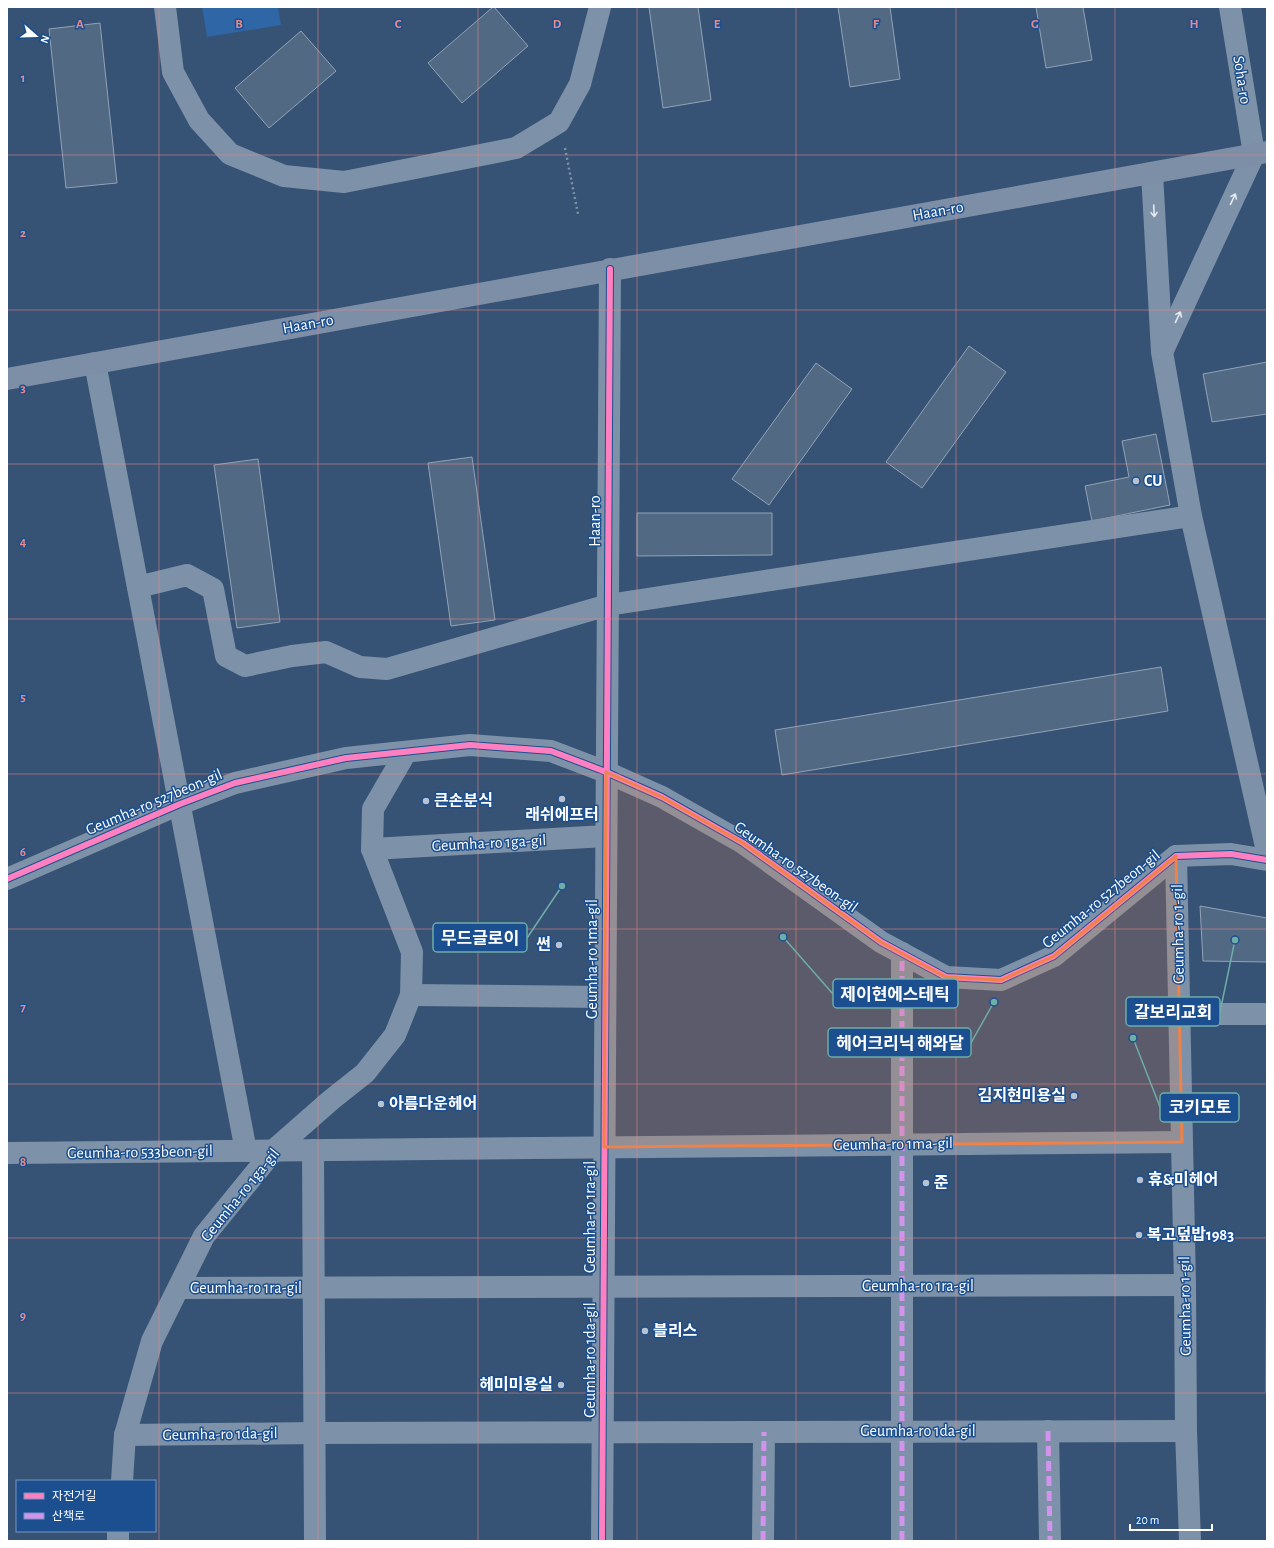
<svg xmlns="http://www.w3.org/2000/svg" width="1274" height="1548" font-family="'Alegreya Sans','Noto Sans KR',sans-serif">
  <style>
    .green { fill: #2f66a5 }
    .building { fill: #526984; stroke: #92a2b6 }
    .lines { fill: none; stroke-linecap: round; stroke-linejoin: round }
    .path { stroke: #7d92a8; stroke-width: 2.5; stroke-dasharray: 2 3; stroke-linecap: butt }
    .minor { stroke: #7d92a8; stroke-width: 22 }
    .major { stroke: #7d8ea7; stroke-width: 22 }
    .quiet { stroke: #d193ec; stroke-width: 5; stroke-dasharray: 10 5; stroke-linecap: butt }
    .cycleway-casing { stroke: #1b4f8f; stroke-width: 8 }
    .cycleway { stroke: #ff80c0; stroke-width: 6 }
    .oneway { stroke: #e5e9ee }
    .marked { fill: #ee8249; fill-opacity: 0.2; stroke: #ee8249; stroke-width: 3; stroke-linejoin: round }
    .grid { fill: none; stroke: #e88989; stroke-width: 1; stroke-opacity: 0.55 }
    .poi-dot { fill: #b9c2ce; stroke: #1b4f8f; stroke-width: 1.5 }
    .labels { text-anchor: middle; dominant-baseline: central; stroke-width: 3; stroke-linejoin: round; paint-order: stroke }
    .street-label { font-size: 16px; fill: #fff; stroke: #1b4f8f }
    .poi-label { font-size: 16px; font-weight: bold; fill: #fff; stroke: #1b4f8f; text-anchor: start }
    .grid-label { font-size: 13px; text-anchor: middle; font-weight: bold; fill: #e88989; stroke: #1b4f8f; stroke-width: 3; stroke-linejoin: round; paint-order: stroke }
    .leader { fill: none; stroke: #6fada8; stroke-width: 1.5 }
    .callout-dot { fill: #6fada8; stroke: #1b4f8f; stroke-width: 1.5 }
    .callout { fill: #1b4f8f; stroke: #6fada8; stroke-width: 1.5 }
    .callout-label { font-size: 17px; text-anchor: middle; font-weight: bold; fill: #fff }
  </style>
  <rect width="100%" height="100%" fill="#365274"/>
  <polygon class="green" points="202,7 278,7 281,25 207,37"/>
  <g class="building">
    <polygon points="493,7 494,7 528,46 462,103 428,63"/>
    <polygon points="649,7 698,7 711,100 663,108"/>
    <polygon points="838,7 890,7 900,79 850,87"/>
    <polygon points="1036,7 1083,7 1092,60 1046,68"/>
    <polygon points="100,23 117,183 66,188 49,29"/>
    <polygon points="301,31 336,71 269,128 235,88"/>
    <polygon points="969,346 1006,372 922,488 886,462"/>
    <polygon points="1267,362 1267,414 1212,422 1203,374"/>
    <polygon points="816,363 852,389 769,505 732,479"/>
    <polygon points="1156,434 1170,505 1092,521 1085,486 1129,477 1122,441"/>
    <polygon points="472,457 495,620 451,626 428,463"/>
    <polygon points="258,459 280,622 237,628 214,465"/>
    <polygon points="637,513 772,513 772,555 637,556"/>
    <polygon points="1161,667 1168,711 782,775 775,730"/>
    <polygon points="1200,906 1267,918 1267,962 1203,961"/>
    <polygon points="1267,1183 1267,1392 1266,1392"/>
  </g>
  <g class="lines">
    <polyline class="path" points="565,148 578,214"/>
    <g class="minor">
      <polyline points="165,7 173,72 199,120 230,154 284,176 344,182 516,148 559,122 580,84 600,7"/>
      <polyline points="1152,173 1162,352 1191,516 1267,851"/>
      <polyline points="1163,350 1254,154 1230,7"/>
      <polyline points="95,363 246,1151"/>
      <polyline points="138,587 187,575 213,589 226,656 245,666 292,656 326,652 360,667 387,669 608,605 1191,516"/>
      <polyline points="372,849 606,836"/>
      <polyline points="1176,856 1185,1285 1186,1431 1190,1541"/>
      <polyline points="7,879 180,804 235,783 346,758 470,745 551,751 606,772 662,797 743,843 881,942 946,977 1001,980 1054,956 1176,856 1231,854 1267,860"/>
      <polyline points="411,995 605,997"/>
      <polyline points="1179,1014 1267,1014"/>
      <polyline points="313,1150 315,1541"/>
      <polyline points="7,1153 1182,1142"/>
      <polyline points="179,1288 1185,1285"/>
      <polyline points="1048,1431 1050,1541"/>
      <polyline points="125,1435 314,1433 1186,1431"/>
      <polyline points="122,1481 125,1435 152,1341 204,1236 274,1150 331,1100 365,1073 395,1035 411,995 412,952 372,849 373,809 406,752"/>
      <polyline points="118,1541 118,1531"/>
      <polyline points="602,1541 610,269"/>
      <polyline points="763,1541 764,1432"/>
      <polyline points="902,1541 902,953"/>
    </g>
    <polyline class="major" points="7,379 1267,152"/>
    <g class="quiet">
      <polyline points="1048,1431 1050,1541"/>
      <polyline points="763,1541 764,1432"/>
      <polyline points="902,1541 902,953"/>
    </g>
    <defs>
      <g id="cycleway">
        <polyline points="7,879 180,804 235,783 346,758 470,745 551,751 606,772 662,797 743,843 881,942 946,977 1001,980 1054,956 1176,856 1231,854 1267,860"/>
        <polyline points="602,1541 610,269"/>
      </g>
    </defs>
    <use href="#cycleway" class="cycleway-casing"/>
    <use href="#cycleway" class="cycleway"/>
  </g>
  <defs><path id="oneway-shaft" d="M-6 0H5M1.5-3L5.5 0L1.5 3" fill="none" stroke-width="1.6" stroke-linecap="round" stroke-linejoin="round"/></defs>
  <g class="oneway">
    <use href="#oneway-shaft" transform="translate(1233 199) rotate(-65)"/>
    <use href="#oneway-shaft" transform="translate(1154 211) rotate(87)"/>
    <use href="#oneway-shaft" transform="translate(1178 317) rotate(-65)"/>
  </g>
  <path class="marked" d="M 606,772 L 662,797 L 743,843 L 881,942 L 946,977 L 1001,980 L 1054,956 L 1176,856 L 1182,1142 L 604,1147 Z"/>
  <path class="grid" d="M 159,7 L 159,1541M 318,7 L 318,1541M 478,7 L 478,1541M 637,7 L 637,1541M 796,7 L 796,1541M 956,7 L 956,1541M 1115,7 L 1115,1541M 7,155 L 1267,155M 7,310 L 1267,310M 7,464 L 1267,464M 7,619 L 1267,619M 7,774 L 1267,774M 7,929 L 1267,929M 7,1084 L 1267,1084M 7,1238 L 1267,1238M 7,1393 L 1267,1393"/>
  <g class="poi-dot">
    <circle cx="1136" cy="481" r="4"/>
    <circle cx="562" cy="799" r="4"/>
    <circle cx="426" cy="801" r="4"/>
    <circle cx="559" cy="945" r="4"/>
    <circle cx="1074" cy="1096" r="4"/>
    <circle cx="381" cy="1104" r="4"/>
    <circle cx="1140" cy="1180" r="4"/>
    <circle cx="926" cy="1183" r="4"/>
    <circle cx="1139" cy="1235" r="4"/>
    <circle cx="645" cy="1331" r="4"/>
    <circle cx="561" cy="1385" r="4"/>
  </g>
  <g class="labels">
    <g class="street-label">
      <text transform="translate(1242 80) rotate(81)">Soha-ro</text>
      <text transform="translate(938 211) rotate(-10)">Haan-ro</text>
      <text transform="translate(308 324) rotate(-10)">Haan-ro</text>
      <text transform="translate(595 521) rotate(-90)">Haan-ro</text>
      <text transform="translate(154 802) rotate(-23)">Geumha-ro 527beon-gil</text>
      <text transform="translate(489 843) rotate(-3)">Geumha-ro 1ga-gil</text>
      <text transform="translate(796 867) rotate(35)">Geumha-ro 527beon-gil</text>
      <text transform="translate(1101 899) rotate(-39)">Geumha-ro 527beon-gil</text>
      <text transform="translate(1178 934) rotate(-91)">Geumha-ro 1-gil</text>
      <text transform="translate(592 959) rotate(-90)">Geumha-ro 1ma-gil</text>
      <text transform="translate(893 1144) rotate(-1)">Geumha-ro 1ma-gil</text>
      <text transform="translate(140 1152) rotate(-1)">Geumha-ro 533beon-gil</text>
      <text transform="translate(240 1195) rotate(-51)">Geumha-ro 1ga-gil</text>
      <text transform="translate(590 1217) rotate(-90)">Geumha-ro 1ra-gil</text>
      <text x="918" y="1286">Geumha-ro 1ra-gil</text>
      <text x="246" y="1288">Geumha-ro 1ra-gil</text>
      <text transform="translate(1185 1306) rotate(-91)">Geumha-ro 1-gil</text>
      <text transform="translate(590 1360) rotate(-90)">Geumha-ro 1da-gil</text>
      <text x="918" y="1431">Geumha-ro 1da-gil</text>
      <text transform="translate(220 1434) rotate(-1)">Geumha-ro 1da-gil</text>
    </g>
    <g class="poi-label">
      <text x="1144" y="481">CU</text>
      <text x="434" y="801">큰손분식</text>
      <text x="562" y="815" text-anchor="middle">래쉬에프터</text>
      <text x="551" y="945" text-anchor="end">썬</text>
      <text x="1066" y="1096" text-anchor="end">김지현미용실</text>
      <text x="389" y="1104">아름다운헤어</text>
      <text x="1148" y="1180">휴&amp;미헤어</text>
      <text x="934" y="1183">준</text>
      <text x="1147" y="1235">복고덮밥1983</text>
      <text x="653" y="1331">블리스</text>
      <text x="553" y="1385" text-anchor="end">헤미미용실</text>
    </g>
  </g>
  <g class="grid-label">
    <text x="80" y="28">A</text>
    <text x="239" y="28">B</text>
    <text x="398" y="28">C</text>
    <text x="557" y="28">D</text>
    <text x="717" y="28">E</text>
    <text x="876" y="28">F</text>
    <text x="1035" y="28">G</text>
    <text x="1194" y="28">H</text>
    <text x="23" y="82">1</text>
    <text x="23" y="237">2</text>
    <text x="23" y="392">3</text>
    <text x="23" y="546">4</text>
    <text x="23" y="701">5</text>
    <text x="23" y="856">6</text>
    <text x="23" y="1011">7</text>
    <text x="23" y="1166">8</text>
    <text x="23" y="1320">9</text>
  </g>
  <path class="leader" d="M562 886L527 938M783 937L833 994M1235 940L1220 1012M994 1002L971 1043M1133 1038L1160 1107"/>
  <g class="callout-dot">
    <circle cx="562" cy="886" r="4"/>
    <circle cx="783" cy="937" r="4"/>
    <circle cx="1235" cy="940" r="4"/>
    <circle cx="994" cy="1002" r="4"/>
    <circle cx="1133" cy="1038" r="4"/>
  </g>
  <g class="callout">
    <rect x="433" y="923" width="94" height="29" rx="4"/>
    <rect x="833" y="979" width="125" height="29" rx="4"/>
    <rect x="1126" y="997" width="94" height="29" rx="4"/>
    <rect x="828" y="1028" width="143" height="29" rx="4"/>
    <rect x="1160" y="1093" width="79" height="29" rx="4"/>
  </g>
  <g class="callout-label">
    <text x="480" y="944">무드글로이</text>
    <text x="895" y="1000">제이현에스테틱</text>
    <text x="1173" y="1018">갈보리교회</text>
    <text x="900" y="1049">헤어크리닉 해와달</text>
    <text x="1200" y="1113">코키모토</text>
  </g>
  <rect width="1274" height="1548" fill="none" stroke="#ffffff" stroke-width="16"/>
  <rect x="16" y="1480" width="140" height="52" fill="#1b4f8f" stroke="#7695bc"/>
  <rect x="24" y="1493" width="20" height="6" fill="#ff80c0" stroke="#7695bc"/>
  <text x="52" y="1500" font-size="12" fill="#ffffff">자전거길</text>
  <rect x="24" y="1513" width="20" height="6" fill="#d193ec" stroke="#7695bc"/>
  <text x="52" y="1520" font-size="12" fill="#ffffff">산책로</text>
  <g transform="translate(36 36) rotate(110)" stroke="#1b4f8f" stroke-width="3" paint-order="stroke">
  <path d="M0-3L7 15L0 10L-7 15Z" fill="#ffffff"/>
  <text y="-6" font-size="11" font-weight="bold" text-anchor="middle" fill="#ffffff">N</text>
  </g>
  <path d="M1130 1524v6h82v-6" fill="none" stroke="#ffffff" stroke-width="2"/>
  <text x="1136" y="1524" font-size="12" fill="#ffffff" stroke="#1b4f8f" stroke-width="3" paint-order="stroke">20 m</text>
</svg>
